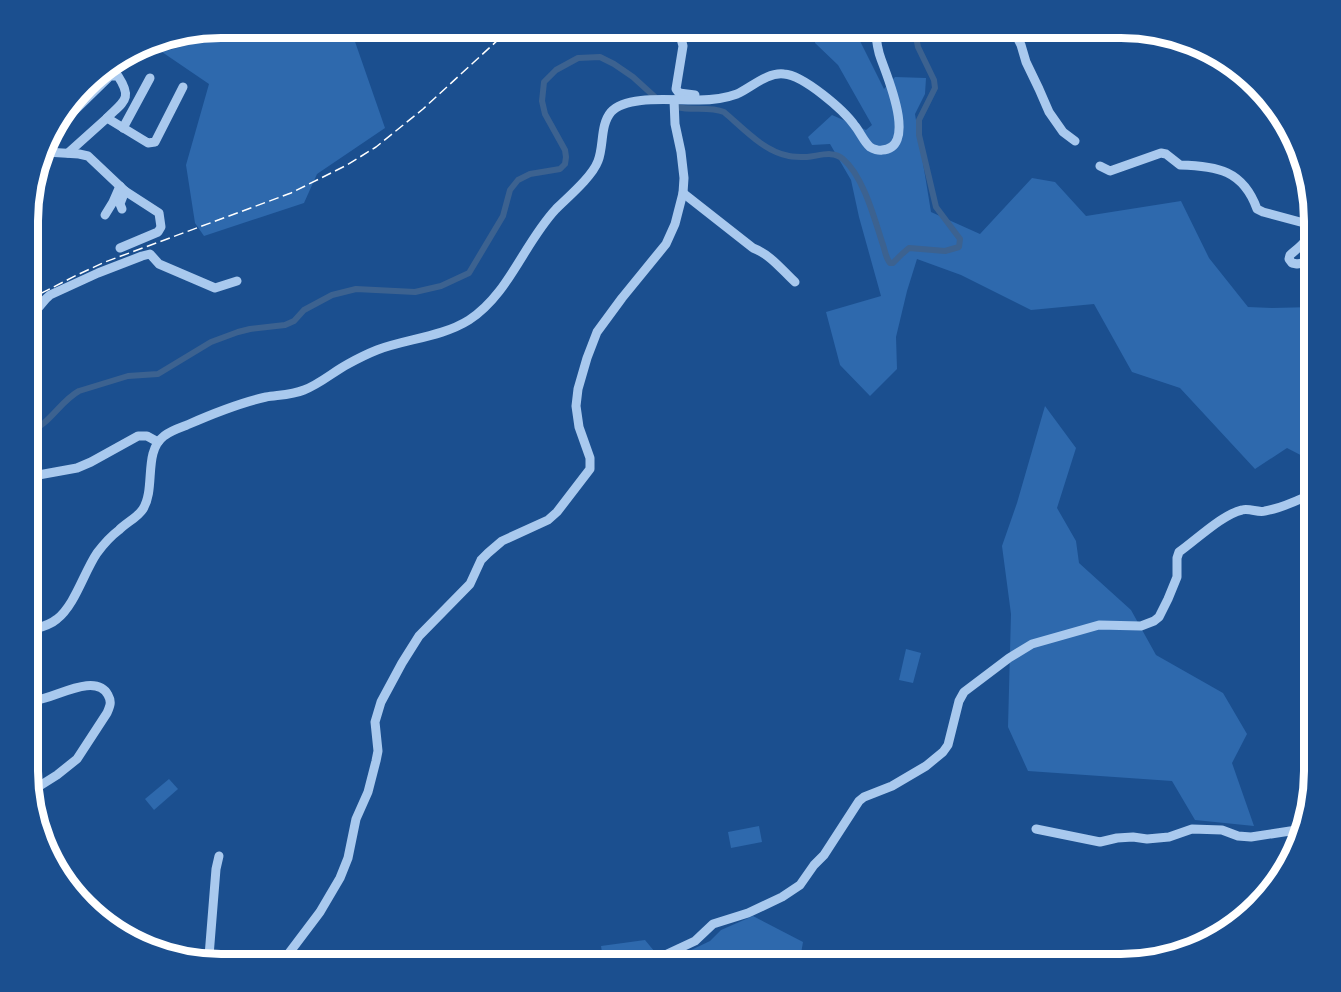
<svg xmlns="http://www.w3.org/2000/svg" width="1341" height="992" font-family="'Nunito Sans',sans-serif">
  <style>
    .green { fill: #2e69ad }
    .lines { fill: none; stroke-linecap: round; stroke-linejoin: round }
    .canal { stroke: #3c6290; stroke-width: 6 }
    .minor { stroke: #a9c9ee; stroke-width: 9 }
    .rail { stroke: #fff; stroke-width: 1.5; stroke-dasharray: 10 4.5; stroke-linecap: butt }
    .rim { fill: none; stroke: #fff; stroke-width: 8 }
  </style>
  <rect width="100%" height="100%" fill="#1b4f8f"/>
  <g class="green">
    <polygon points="255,27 345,27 352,33 385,128 317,174 304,203 204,236 195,223 186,165 209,84 162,52"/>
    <polygon points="816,27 853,27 884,89 895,77 926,78 925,94 915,114 931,212 980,234 1032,178 1055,182 1086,216 1181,201 1209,258 1248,307 1272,308 1314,307 1314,462 1287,448 1255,469 1180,388 1132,372 1094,304 1031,310 961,275 917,259 907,291 896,337 897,369 870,396 840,365 826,312 881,296 859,217 851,180 830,144 812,145 808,137 832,115 866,130 872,125 838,65 815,43"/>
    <polygon points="1045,406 1076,448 1057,508 1076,541 1079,563 1131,610 1156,655 1223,693 1247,734 1232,763 1254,826 1195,820 1172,781 1028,771 1008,727 1011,614 1002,546 1017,503"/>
    <polygon points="906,649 921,653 913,683 899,680"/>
    <polygon points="169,779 178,789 154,810 145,799"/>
    <polygon points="759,826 762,842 731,848 728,832"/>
    <polygon points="753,916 803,942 799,965 604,965 601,946 645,940 664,963 710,941 721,930"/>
  </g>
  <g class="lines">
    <g class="canal">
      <path d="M 677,107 C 692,111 709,106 724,112 C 743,128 763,151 789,156 C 794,157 801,157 807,157 C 819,156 833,150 843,159 C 863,176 874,217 882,242 C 885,249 885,257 890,263 L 893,263 L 902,254 L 909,248 L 945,251 L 959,247 L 960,239 L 936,207 L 919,135 L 919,120 L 935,88 L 934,80 L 918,47 L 916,37 L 919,27"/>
      <path d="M 28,432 C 49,426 60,401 79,391 L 128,376 L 158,374 L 211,342 L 238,332 L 250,329 L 285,325 L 294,321 L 304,310 L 332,295 L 356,289 L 415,292 L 441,286 L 469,273 L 503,216 L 510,190 L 518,180 L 530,174 L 560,169 L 565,164 L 566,157 L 565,150 L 545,114 L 542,101 L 544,82 L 556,70 L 578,58 L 600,57 L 614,64 L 633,77 L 655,97"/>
    </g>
    <g class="minor">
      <polyline points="678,27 683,46 676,89 679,93 695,95"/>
      <polyline points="1012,27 1021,45 1026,62 1039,89 1049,112 1063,132 1075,141"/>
      <path d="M 71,114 L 110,76 L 118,76 C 133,99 124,101 107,118 L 148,143 L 155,142 L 183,87"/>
      <polyline points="123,128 150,78"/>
      <polyline points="44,150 46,152 79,154 88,156 125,191 159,213 161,227 158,232 120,248"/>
      <polyline points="68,153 107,118"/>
      <path d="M 1100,166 L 1110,171 L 1161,153 L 1166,154 L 1180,165 C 1217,166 1243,170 1257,209 L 1263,212 L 1304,223 L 1309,225 C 1313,238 1299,247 1290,255 L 1289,259 L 1292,263 L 1297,264 L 1314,261"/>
      <path d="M 683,193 L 753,248 C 771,255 781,269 795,282"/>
      <polyline points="122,209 120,204 125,191"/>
      <polyline points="105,215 113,202 120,186"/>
      <path d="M 28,316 C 40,310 40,303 50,295 L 98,273 L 142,256 L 150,254 L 159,264 L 215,288 L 237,281"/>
      <polyline points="28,479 33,476 77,468 91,462 138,436 147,436 158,442"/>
      <path d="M 28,631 C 38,628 49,626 57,619 C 75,605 84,572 97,553 C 103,545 111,536 119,530 C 126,523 138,517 143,509 C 156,488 143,452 164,436 C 170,431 179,428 187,425 C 212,414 239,403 266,397 C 278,395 292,395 304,390 C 320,384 333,372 348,364 C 357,359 367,354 377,350 C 406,339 442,337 469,320 C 509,294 524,243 556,209 C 568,197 592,177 598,161 C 604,146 600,125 611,112 C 627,94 677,101 699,100 C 711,100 726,98 737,94 C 752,87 767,72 784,74 C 803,75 844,110 855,126 C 860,132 864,142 870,147 C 873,149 879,151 882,150 C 918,148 887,76 881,59 C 877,49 876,38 875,27"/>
      <path d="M 28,699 C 29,699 36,700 37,700 C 55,698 96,672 108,695 C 112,702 110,706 107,713 L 77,759 L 57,775 L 30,792"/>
      <polyline points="1036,829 1100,842 1117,838 1133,837 1147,839 1169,837 1192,829 1222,830 1238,836 1251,837 1303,829"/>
      <polyline points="219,856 216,869 209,956 224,965"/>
      <polyline points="280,965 320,912 340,878 348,858 356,819 368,792 376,761 378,751 375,722 381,702 402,663 419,636 470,584 481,560 488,553 502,541 548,520 557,512 590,469 590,458 579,427 576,406 578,389 587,358 597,332 622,298 666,244 675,224 683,193 684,178 681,152 675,124 674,100"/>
      <path d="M 656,965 L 659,959 L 665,955 L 695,941 L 713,924 L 748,913 L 782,897 L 800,885 L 814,865 L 824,855 L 859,801 L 864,797 L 892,786 L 926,766 L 943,752 L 948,745 L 959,701 L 964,692 L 1009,658 L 1032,644 L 1099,625 L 1141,626 L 1154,621 L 1159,617 L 1168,599 L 1177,577 L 1177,558 L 1179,552 C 1196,540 1223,514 1242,510 C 1250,508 1258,513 1265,511 C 1283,508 1298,500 1314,493"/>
    </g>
    <polyline class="rail" points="28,300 77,275 105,262 291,193 347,165 376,147 423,109 512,27"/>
  </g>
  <path d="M0 0H1341V992H0ZM221 38H1121A183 183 0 0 1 1304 221V771A183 183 0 0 1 1121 954H221A183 183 0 0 1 38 771V221A183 183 0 0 1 221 38Z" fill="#1b4f8f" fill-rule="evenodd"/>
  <path class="rim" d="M221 38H1121A183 183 0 0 1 1304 221V771A183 183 0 0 1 1121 954H221A183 183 0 0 1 38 771V221A183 183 0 0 1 221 38Z"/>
</svg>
